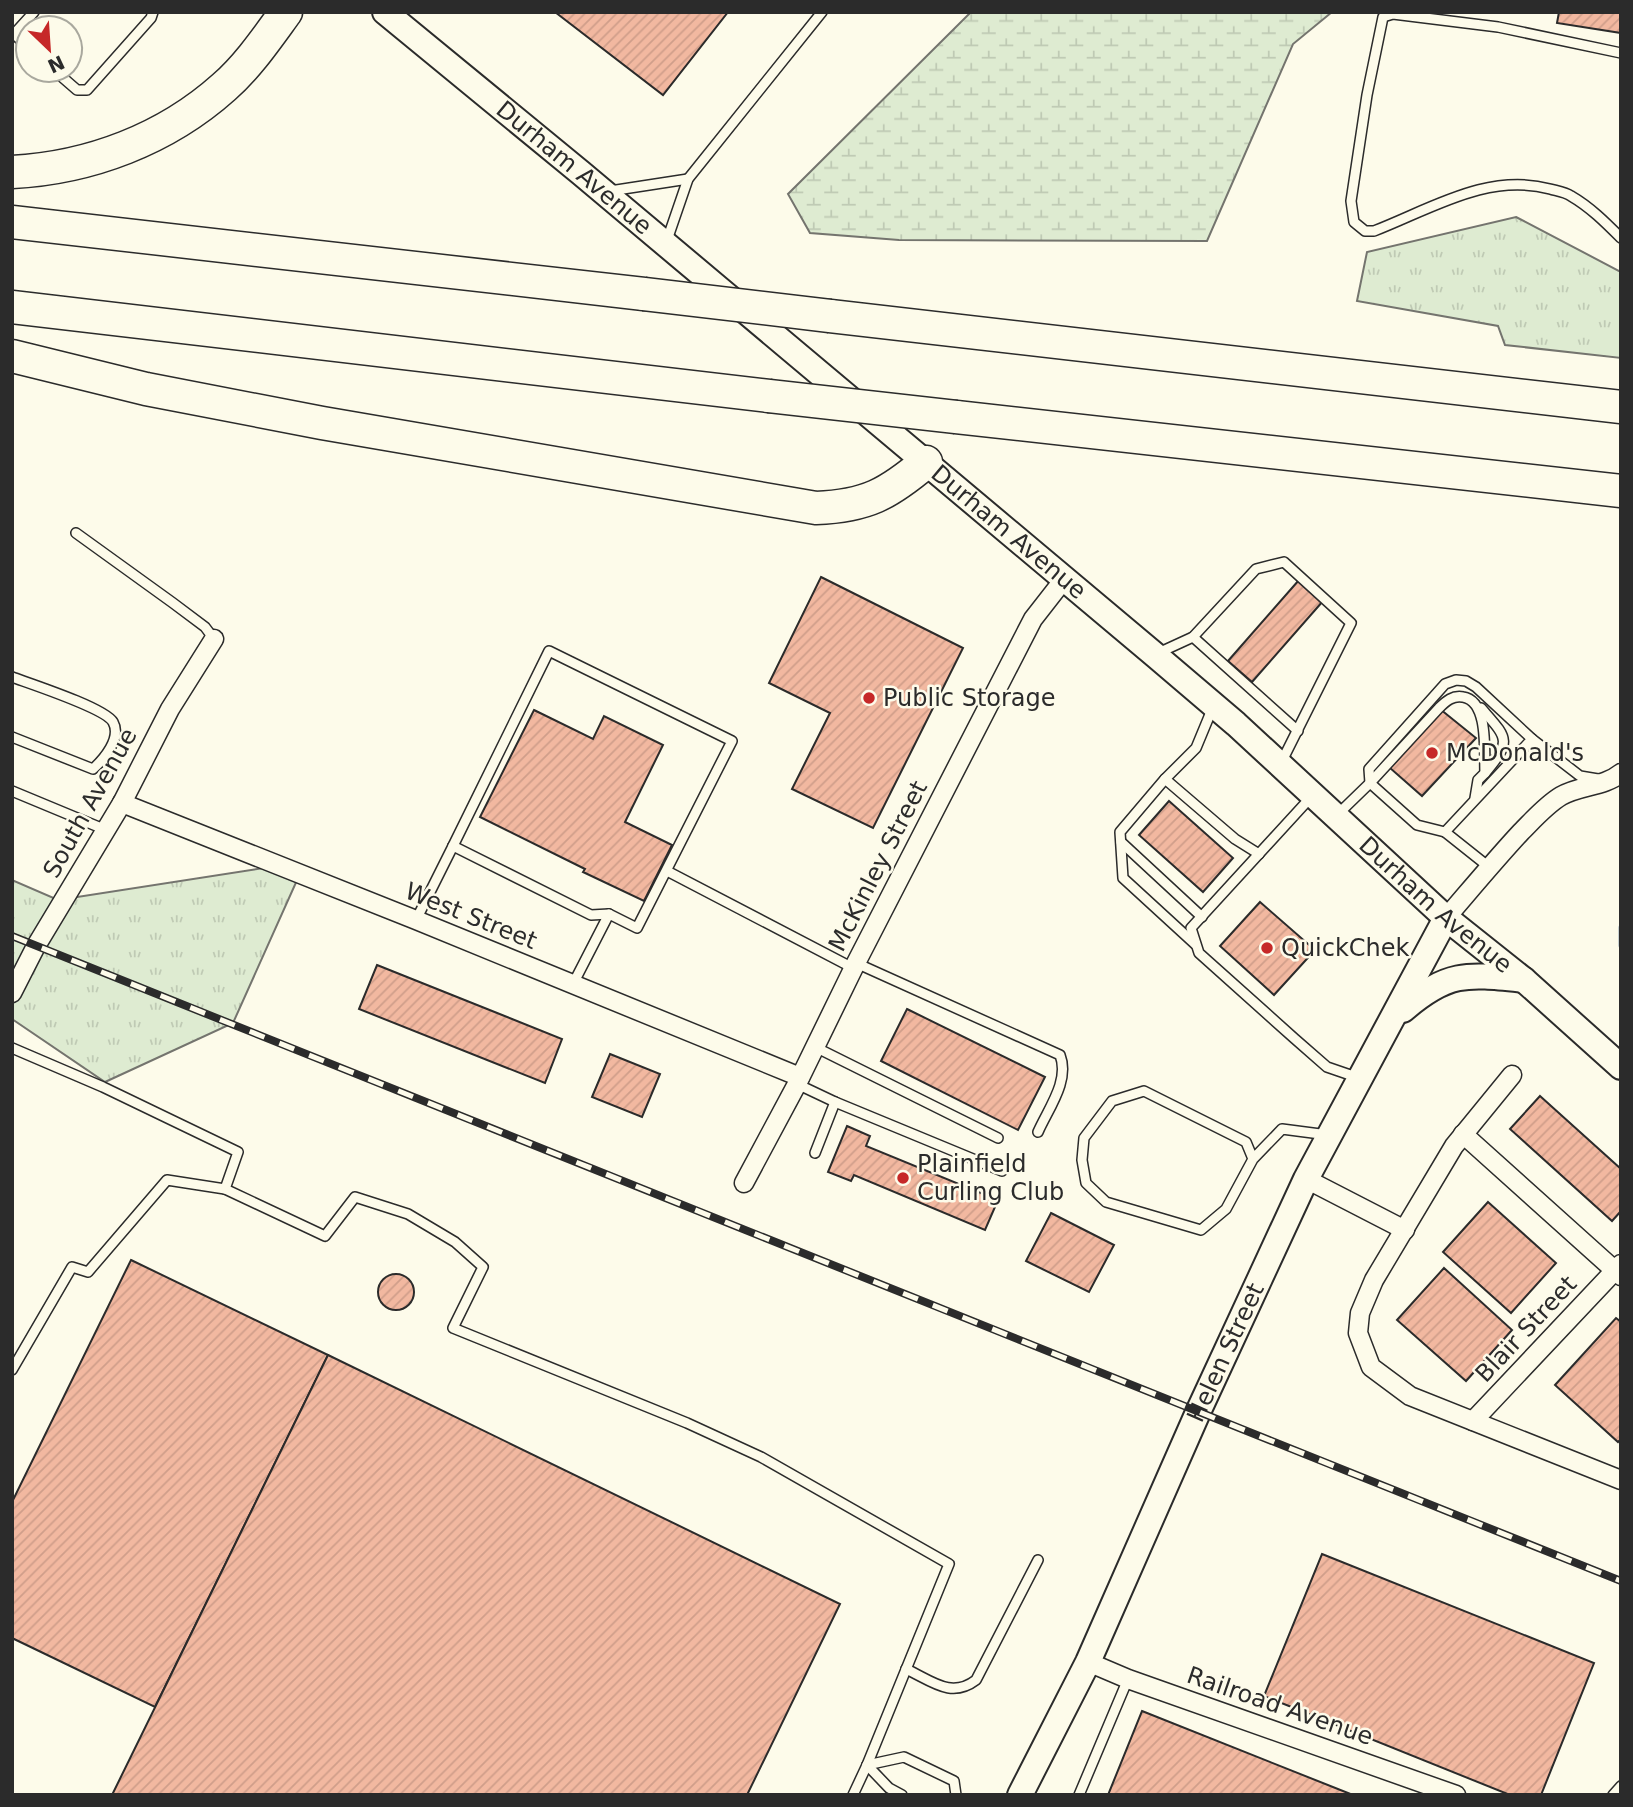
<svg xmlns="http://www.w3.org/2000/svg" width="1633" height="1807" font-family="'DejaVu Sans',sans-serif">
  <style>
    .grass { fill: url(#grass-tufts); stroke: #74746e; stroke-width: 2 }
    .wetland { fill: url(#wetland-marsh); stroke: #74746e; stroke-width: 2 }
    .lines { fill: none; stroke-linecap: round; stroke-linejoin: round }
    .stream { stroke: #c7d0d0; stroke-width: 6 }
    .building { fill: url(#building-hatch); stroke: #2b2b2b; stroke-width: 2 }
    .lane-casing { stroke: #2b2b2b; stroke-width: 12 }
    .street-casing { stroke: #2b2b2b; stroke-width: 21 }
    .secondary-casing { stroke: #2b2b2b; stroke-width: 28 }
    .highway-casing { stroke: #2b2b2b; stroke-width: 35 }
    .lane { stroke: #fdfbea; stroke-width: 9 }
    .street { stroke: #fdfbea; stroke-width: 18 }
    .secondary { stroke: #fdfbea; stroke-width: 24 }
    .highway { stroke: #fdfbea; stroke-width: 32 }
    .rail-casing { stroke: #2b2b2b; stroke-width: 8 }
    .rail { stroke: #fdfbea; stroke-width: 5; stroke-dasharray: 16; stroke-linecap: butt }
    .highway-bridge-casing { stroke: #2b2b2b; stroke-width: 35; stroke-linecap: butt }
    .highway-bridge { stroke: #fdfbea; stroke-width: 32 }
    .poi-dot { fill: #c62828; stroke: #fdfbea; stroke-width: 2.5 }
    .labels { text-anchor: middle; dominant-baseline: central; stroke-width: 5; stroke-linejoin: round; paint-order: stroke }
    .street-label { font-size: 24px; fill: #2b2b2b; stroke: #fdfbea }
    .poi-label { font-size: 24px; fill: #2b2b2b; stroke: #fdfbea; text-anchor: start }
  </style>
  <defs>
    <pattern id="grass-tufts" width="24" height="20" patternUnits="userSpaceOnUse" patternTransform="scale(1.75)"><rect width="24" height="20" fill="#deebd1"/><path d="M3 7l-1-3M5 7V3M7 7l1-3M15 17l-1-3M17 17v-4M19 17l1-3" fill="none" stroke="#bfcab4"/></pattern>
    <pattern id="wetland-marsh" width="20" height="14" patternUnits="userSpaceOnUse" patternTransform="scale(1.75)"><rect width="20" height="14" fill="#deebd1"/><path d="M1 5h8M5 5V1M11 12h8M15 12V8" fill="none" stroke="#bfcab4"/></pattern>
    <pattern id="building-hatch" width="6" height="6" patternUnits="userSpaceOnUse" patternTransform="scale(1.75)"><rect width="6" height="6" fill="#f2b8a0"/><path d="M-1 1l2-2M0 6l6-6M5 7l2-2" fill="none" stroke="#d09e8a"/></pattern>
  </defs>
  <rect width="100%" height="100%" fill="#fdfbea"/>
  <g class="grass">
    <polygon points="1516,217 1621,272 1621,358 1505,345 1498,326 1357,301 1367,252"/>
    <polygon points="270,867 298,878 233,1023 105,1082 12,1019 12,880 58,900"/>
  </g>
  <polygon class="wetland" points="971,12 1332,12 1293,44 1207,241 899,240 810,233 788,194"/>
  <g class="lines">
    <polyline class="stream" points="1621,928 1621,945"/>
  </g>
  <g class="building">
    <polygon points="555,12 728,12 663,95"/>
    <polygon points="1559,12 1621,12 1621,33 1557,23"/>
    <polygon points="821,577 963,648 873,828 792,789 830,713 769,683"/>
    <polygon points="1299,580 1323,601 1252,682 1228,661"/>
    <polygon points="1440,709 1476,738 1422,796 1390,768"/>
    <polygon points="534,710 593,739 604,716 663,745 625,822 672,845 644,901 583,872 585,869 480,817"/>
    <polygon points="1169,801 1233,858 1203,892 1139,835"/>
    <polygon points="1260,902 1315,950 1274,995 1220,946"/>
    <polygon points="377,965 562,1039 545,1083 359,1009"/>
    <polygon points="907,1009 1045,1077 1018,1130 881,1061"/>
    <polygon points="610,1054 660,1074 642,1117 592,1097"/>
    <polygon points="1540,1096 1621,1169 1621,1211 1612,1221 1510,1129"/>
    <polygon points="847,1126 870,1136 866,1146 998,1200 985,1230 854,1175 851,1181 828,1172"/>
    <polygon points="1488,1202 1556,1263 1511,1313 1443,1252"/>
    <polygon points="1051,1213 1114,1245 1089,1292 1026,1261"/>
    <polygon points="131,1260 328,1355 155,1707 12,1638 12,1502"/>
    <polygon points="1444,1268 1512,1330 1466,1381 1397,1320"/>
    <circle cx="396" cy="1292" r="18"/>
    <polygon points="1616,1318 1621,1322 1621,1439 1618,1442 1555,1385"/>
    <polygon points="328,1355 840,1604 747,1795 112,1795"/>
    <polygon points="1322,1554 1594,1663 1541,1795 1510,1795 1264,1696"/>
    <polygon points="1142,1711 1353,1795 1108,1795"/>
  </g>
  <g class="lines">
    <defs>
      <g id="lane">
        <polyline points="28,47 14,34 34,12"/>
        <path d="M 1621,53 L 1498,27 L 1393,14 L 1383,17 L 1367,95 L 1351,201 L 1354,222 L 1365,231 L 1374,231 C 1431,209 1488,172 1550,189 C 1557,191 1565,192 1571,196 C 1590,207 1605,222 1621,238"/>
        <polyline points="54,70 77,90 87,90 151,18 153,12"/>
        <polyline points="610,191 688,179"/>
        <polyline points="666,243 688,179 822,12"/>
        <polyline points="76,533 173,603 205,627 214,639"/>
        <polyline points="1193,637 1298,731"/>
        <polygon points="549,651 732,741 637,928 609,914 591,915 453,846"/>
        <polyline points="1156,654 1193,637 1256,569 1284,562 1351,623 1281,763"/>
        <path d="M 12,677 C 31,684 105,708 113,722 C 122,738 104,759 93,769 L 12,737"/>
        <polygon points="1456,680 1466,681 1476,687 1532,739 1445,832 1417,825 1370,783 1369,769 1445,684"/>
        <path d="M 1481,708 C 1507,738 1513,740 1485,773"/>
        <polyline points="1532,739 1580,776 1598,779"/>
        <polyline points="1165,779 1196,748 1213,707"/>
        <polyline points="12,791 106,830"/>
        <polyline points="1312,796 1191,928 1199,953 1295,1039 1327,1067 1359,1078"/>
        <path d="M 1337,815 L 1370,783 L 1439,708 C 1446,701 1453,695 1463,697 C 1489,701 1484,752 1485,773 L 1478,780 L 1475,798"/>
        <polyline points="1445,832 1489,867"/>
        <polyline points="1121,842 1202,917"/>
        <polyline points="667,871 853,968"/>
        <polyline points="416,920 453,846"/>
        <polyline points="1195,944 1123,878 1120,832 1165,779 1235,839 1259,854"/>
        <path d="M 856,963 L 1060,1055 C 1070,1081 1048,1109 1038,1132"/>
        <polyline points="573,984 609,914"/>
        <polyline points="815,1047 998,1138"/>
        <polyline points="12,1048 103,1087 238,1152 225,1189 325,1236 355,1197 408,1214 455,1242 483,1267 453,1328 687,1423 761,1457 949,1564 867,1765 853,1795"/>
        <polyline points="797,1084 835,1102 815,1153"/>
        <polyline points="835,1102 1002,1171"/>
        <polyline points="1253,1159 1246,1142 1144,1091 1112,1101 1084,1138 1082,1160 1086,1183 1106,1202 1201,1230 1226,1209 1253,1159 1282,1129 1328,1135"/>
        <polyline points="12,1370 72,1267 88,1272 167,1180 225,1189"/>
        <path d="M 906,1669 C 932,1681 951,1699 976,1680 L 1038,1560"/>
        <polyline points="867,1765 904,1757 954,1781 956,1795"/>
        <polyline points="867,1765 889,1788 902,1795"/>
        <polyline points="1079,1795 1128,1679"/>
        <polyline points="1613,1795 1621,1786"/>
      </g>
      <g id="street">
        <polyline points="122,803 416,920 800,1077"/>
        <path d="M 1446,918 C 1471,889 1495,860 1521,832 C 1533,820 1546,805 1561,796 C 1580,785 1604,787 1621,773"/>
        <polyline points="12,993 36,946 122,803 170,709 214,639"/>
        <polyline points="1512,1075 1454,1146 1374,1280 1360,1313 1358,1333 1371,1367 1410,1396 1621,1480"/>
        <polyline points="1463,1134 1621,1276"/>
        <polyline points="1306,1179 1405,1230"/>
        <polyline points="744,1183 797,1084 856,963 1033,619 1065,578"/>
        <polyline points="1473,1421 1621,1264"/>
        <polyline points="1088,1662 1128,1679 1456,1795"/>
      </g>
      <g id="secondary">
        <path id="s1" d="M 385,12 L 581,173 L 1155,655 L 1236,724 L 1446,918 L 1524,980 L 1621,1067"/>
        <path d="M 1403,1010 C 1448,971 1467,974 1524,980"/>
        <path id="s2" d="M 1020,1795 L 1088,1662 L 1199,1410 L 1306,1179 L 1446,918"/>
      </g>
      <g id="highway">
        <path d="M 12,172 C 90,168 166,139 224,87 C 248,66 267,38 286,12"/>
        <polyline points="12,222 644,294"/>
        <polyline points="12,307 769,396"/>
        <polyline points="830,316 1621,407"/>
        <path d="M 12,356 L 146,389 L 322,423 L 816,508 C 867,506 888,494 926,462"/>
        <polyline points="956,417 1621,491"/>
      </g>
    </defs>
    <use href="#lane" class="lane-casing"/>
    <use href="#street" class="street-casing"/>
    <use href="#secondary" class="secondary-casing"/>
    <use href="#highway" class="highway-casing"/>
    <use href="#lane" class="lane"/>
    <use href="#street" class="street"/>
    <use href="#secondary" class="secondary"/>
    <use href="#highway" class="highway"/>
    <defs>
      <polyline id="rail" points="12,936 1621,1581"/>
    </defs>
    <use href="#rail" class="rail-casing"/>
    <use href="#rail" class="rail"/>
    <defs>
      <g id="highway-bridge">
        <polyline points="644,294 830,316"/>
        <polyline points="769,396 956,417"/>
      </g>
    </defs>
    <use href="#highway-bridge" class="highway-bridge-casing"/>
    <use href="#highway-bridge" class="highway-bridge"/>
  </g>
  <g class="poi-dot">
    <circle cx="869" cy="698" r="7"/>
    <circle cx="1432" cy="753" r="7"/>
    <circle cx="1267" cy="948" r="7"/>
    <circle cx="903" cy="1178" r="7"/>
  </g>
  <g class="labels">
    <g class="street-label">
      <text stroke="none"><textPath href="#s1" startOffset="245">Durham Avenue</textPath></text>
      <text stroke="none"><textPath href="#s1" startOffset="812">Durham Avenue</textPath></text>
      <text transform="translate(90 803) rotate(-61)">South Avenue</text>
      <text transform="translate(878 866) rotate(-63)">McKinley Street</text>
      <text stroke="none"><textPath href="#s1" startOffset="1379">Durham Avenue</textPath></text>
      <text transform="translate(471 916) rotate(22)">West Street</text>
      <text transform="translate(1526 1329) rotate(-47)">Blair Street</text>
      <text stroke="none"><textPath href="#s2" startOffset="488">Helen Street</textPath></text>
      <text transform="translate(1280 1706) rotate(19)">Railroad Avenue</text>
    </g>
    <g class="poi-label">
      <text x="883" y="698">Public Storage</text>
      <text x="1446" y="753">McDonald's</text>
      <text x="1281" y="948">QuickChek</text>
      <text x="917" y="1164">Plainfield<tspan x="917" dy="28">Curling Club</tspan></text>
    </g>
  </g>
  <rect width="1633" height="1807" fill="none" stroke="#2b2b2b" stroke-width="28"/>
  <g transform="translate(49 49) rotate(155)"><circle r="33" fill="#fdfbea" stroke="#a9a89e" stroke-width="2"/>
  <path d="M0-5L12 26L0 18L-12 26Z" fill="#c62828"/>
  <text y="-10" font-size="19" font-weight="bold" text-anchor="middle" fill="#2b2b2b">N</text>
  </g>
</svg>
